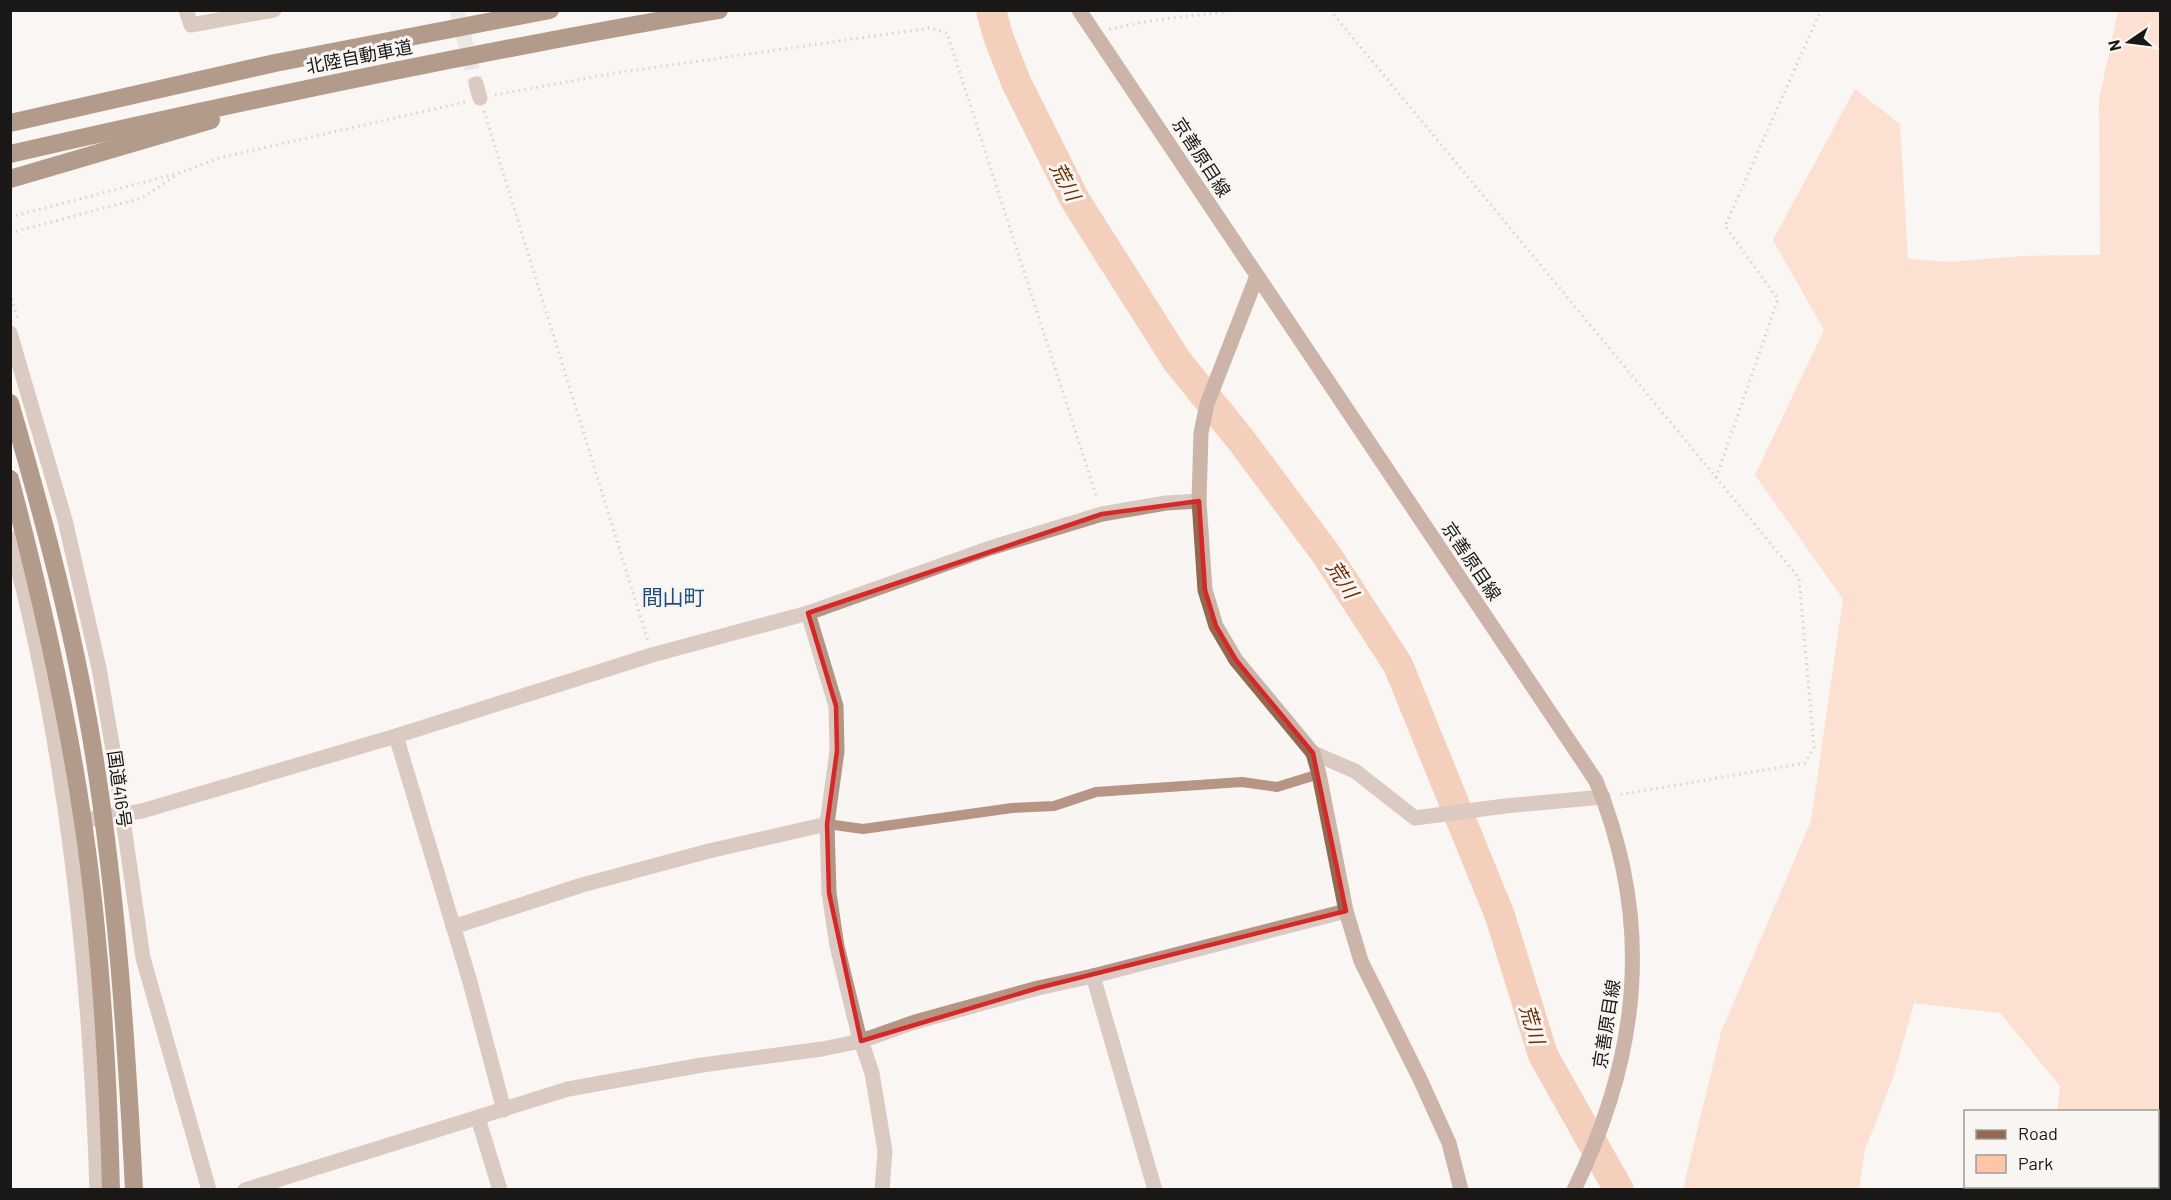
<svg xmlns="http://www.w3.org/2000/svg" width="2171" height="1200" font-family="Barlow,'Noto Sans JP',sans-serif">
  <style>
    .green { fill: #fec6a9 }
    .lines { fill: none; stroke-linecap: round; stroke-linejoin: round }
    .river { stroke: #eaa17a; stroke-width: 30 }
    .street-tunnel { stroke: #d7d4d2; stroke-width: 15; stroke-dasharray: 15 8; stroke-linecap: butt }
    .path { stroke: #aca9a7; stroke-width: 3; stroke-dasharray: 1.5 4.5; stroke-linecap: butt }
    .lane { stroke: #b69585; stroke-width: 10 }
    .street { stroke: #b69585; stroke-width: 15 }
    .secondary { stroke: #95674e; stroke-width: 15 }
    .highway { stroke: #5e2e10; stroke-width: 18 }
    .marked { fill: none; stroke: #d62828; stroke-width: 4.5; stroke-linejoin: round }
    .labels { text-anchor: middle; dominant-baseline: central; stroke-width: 6; stroke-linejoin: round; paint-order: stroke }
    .street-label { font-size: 18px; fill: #191817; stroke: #f9f5f3 }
    .water-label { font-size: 20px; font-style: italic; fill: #702f00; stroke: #f9f5f3 }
    .quarter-label { font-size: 21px; fill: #1e4d80; stroke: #f9f5f3 }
  </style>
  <rect width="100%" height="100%" fill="#f9f5f3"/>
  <polygon class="green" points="2118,11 2160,11 2160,1189 2028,1189 2029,1186 2158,1186 2158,1112 2057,1111 2060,1086 2000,1013 1914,1003 1893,1078 1865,1150 1859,1189 1683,1189 1721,1032 1811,821 1843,599 1755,475 1824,330 1773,240 1855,89 1900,124 1908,259 1951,262 2022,256 2100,255 2099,99"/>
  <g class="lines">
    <polyline class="river" points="991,10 998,36 1016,82 1075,200 1177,361 1241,440 1326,554 1398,665 1500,916 1543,1055 1619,1190"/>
    <polyline class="street-tunnel" points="457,10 476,84"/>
    <g class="path">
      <polyline points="1330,10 1799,578 1814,747 1805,763 1618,795"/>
      <polyline points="1109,29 1155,20 1238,10"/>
      <polyline points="495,95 615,73 930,28 947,33 1097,498"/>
      <polyline points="484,111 648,641"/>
      <polyline points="10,217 179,173 219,158 465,102"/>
      <polyline points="10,233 142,198 175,176"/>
      <polyline points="10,293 18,320"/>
      <polyline points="1716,478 1778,299 1725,226 1821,10"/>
    </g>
    <polyline class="lane" points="827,824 863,829 1012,808 1054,806 1096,792 1242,782 1277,787 1319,774"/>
    <g class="street">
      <polyline points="186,10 191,25 274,10"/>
      <polyline points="476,84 480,98"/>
      <polyline points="10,333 65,520 99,668 113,750 143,958 209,1190"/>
      <path d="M 10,538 C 67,748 90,972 97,1190"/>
      <polyline points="808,613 836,706 837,751 827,824 829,893 837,946 858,1032 872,1073 885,1151 882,1190"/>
      <polyline points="396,736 470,982 504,1110"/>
      <polyline points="1313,753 1355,771 1415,818 1505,806 1603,797"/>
      <polyline points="67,823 142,811 396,736 652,655 808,613 990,548 1102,514 1166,503 1199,501"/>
      <polyline points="453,927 582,885 709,851 827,824"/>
      <polyline points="1093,976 1155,1190"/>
      <polyline points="478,1118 500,1190"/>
      <polyline points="245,1190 568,1089 702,1065 822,1049 861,1041 915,1022 1038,988 1093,976 1346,911"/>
    </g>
    <g class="secondary">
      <path d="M 1079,10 L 1596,781 C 1654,922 1640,1055 1574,1190"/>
      <polyline points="1257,276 1207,404 1201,433 1199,501 1205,590 1216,626 1236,660 1313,753 1319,774 1346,911 1361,961 1420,1079 1449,1143 1461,1190"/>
    </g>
    <g class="highway">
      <polyline points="10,123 275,63 550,10"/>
      <path d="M 10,154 C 246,100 481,51 719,10"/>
      <polyline points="10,179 211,120"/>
      <path d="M 10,403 C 41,509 70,616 89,725 C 116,879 126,1034 134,1190"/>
      <path d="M 10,479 C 40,592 66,706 83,822 C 101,944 108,1067 111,1190"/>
    </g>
  </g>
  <path d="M0 0H2171V1200H0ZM 1199,501 L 1205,590 L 1216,626 L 1236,660 L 1313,753 L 1346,911 L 1038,988 L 861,1041 L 829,893 L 827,824 L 837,751 L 836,706 L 808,613 L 1102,514 Z" fill="#f9f5f3" fill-opacity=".55" fill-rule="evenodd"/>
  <path class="marked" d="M 1199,501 L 1205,590 L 1216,626 L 1236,660 L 1313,753 L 1346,911 L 1038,988 L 861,1041 L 829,893 L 827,824 L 837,751 L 836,706 L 808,613 L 1102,514 Z"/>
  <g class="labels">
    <g class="street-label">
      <text transform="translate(359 56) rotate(-11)">北陸自動車道</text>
      <text transform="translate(1202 157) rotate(57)">京善原目線</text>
      <text transform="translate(1472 561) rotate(56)">京善原目線</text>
      <text transform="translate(120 789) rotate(82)">国道416号</text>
      <text transform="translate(1606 1024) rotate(-81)">京善原目線</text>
    </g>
    <g class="water-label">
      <text transform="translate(1066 181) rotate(62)">荒川</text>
      <text transform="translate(1343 579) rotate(57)">荒川</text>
      <text transform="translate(1533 1024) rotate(73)">荒川</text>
    </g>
    <g class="quarter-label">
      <text x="673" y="596">間山町</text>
    </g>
  </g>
  <rect width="2171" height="1200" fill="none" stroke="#191817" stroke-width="24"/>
  <rect x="1964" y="1110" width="195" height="78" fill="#f9f5f3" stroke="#9f9d9b" stroke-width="1.5"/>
  <rect x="1976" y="1130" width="30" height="9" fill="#95674e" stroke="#9f9d9b" stroke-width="1.5"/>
  <text x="2018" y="1140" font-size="18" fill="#191817">Road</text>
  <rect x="1976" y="1155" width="30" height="18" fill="#fec6a9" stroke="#9f9d9b" stroke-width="1.5"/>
  <text x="2018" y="1170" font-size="18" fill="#191817">Park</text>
  <g transform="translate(2129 42) rotate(256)" stroke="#f9f5f3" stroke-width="4.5" paint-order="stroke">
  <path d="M0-4.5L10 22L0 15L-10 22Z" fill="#191817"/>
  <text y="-9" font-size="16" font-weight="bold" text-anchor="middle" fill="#191817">N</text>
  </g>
</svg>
